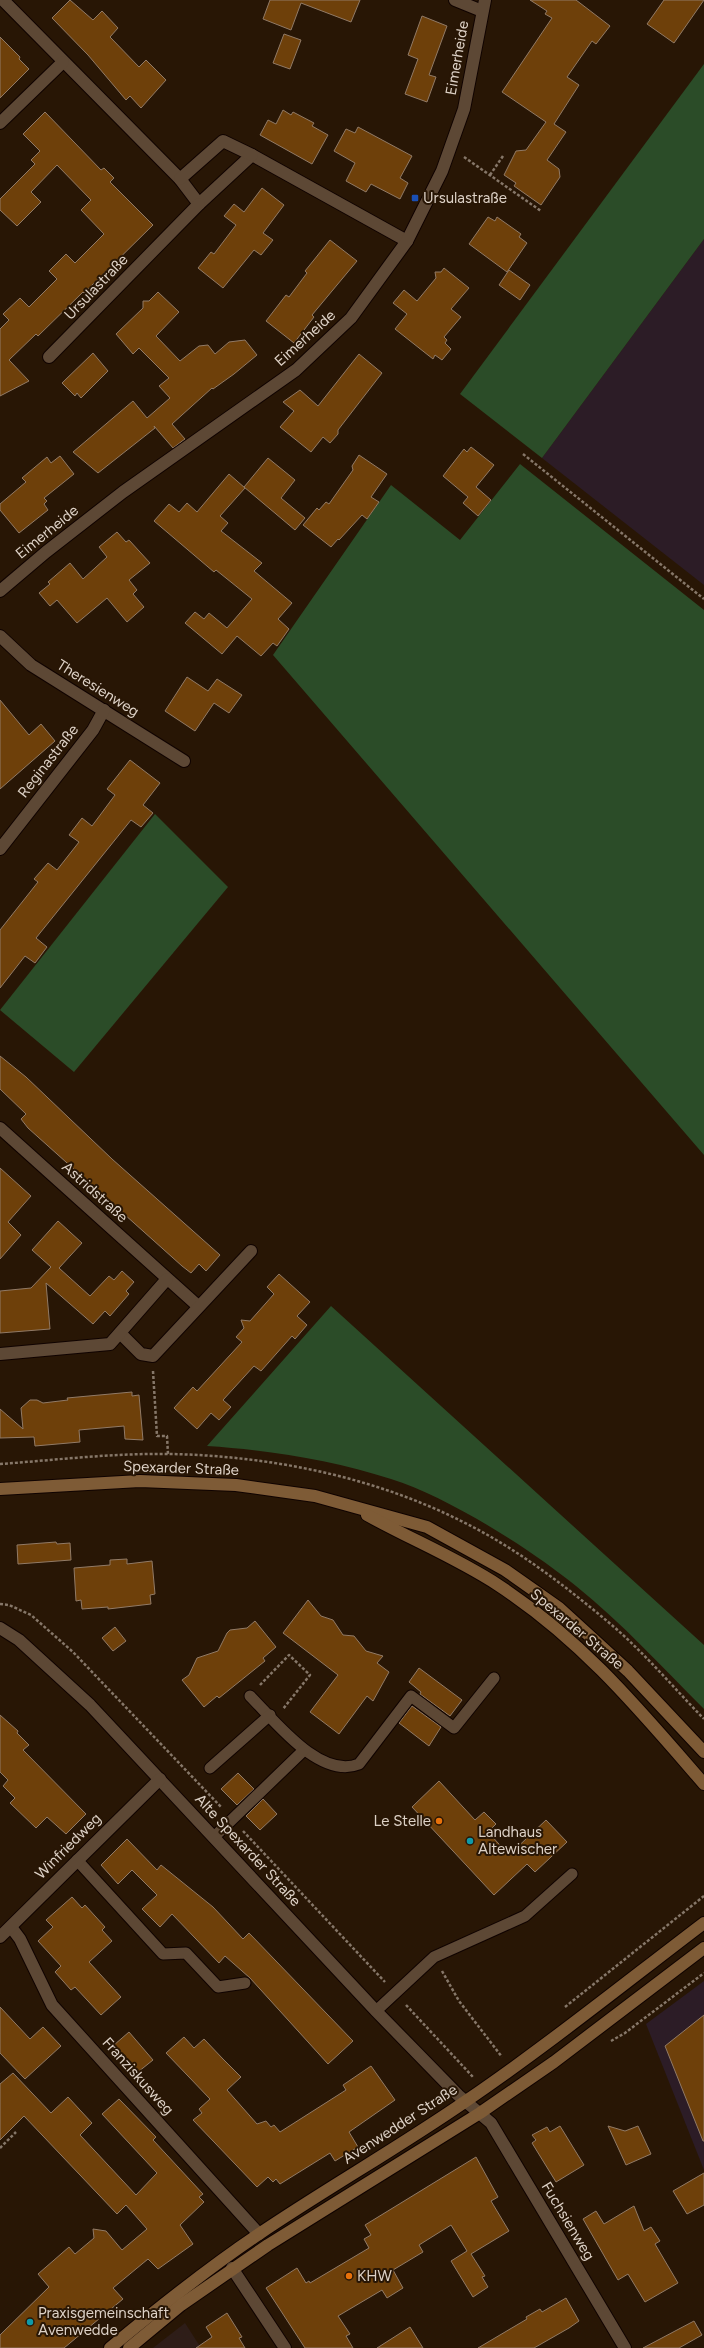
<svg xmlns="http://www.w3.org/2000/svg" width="704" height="2348" font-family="Figtree,sans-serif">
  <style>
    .commercial { fill: #2c1c26 }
    .industrial { fill: #2e1d18 }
    .green { fill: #2b4c28 }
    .building { fill: #6e400a; stroke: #917a66 }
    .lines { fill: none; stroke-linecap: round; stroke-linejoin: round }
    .lane-casing { stroke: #100300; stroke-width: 13 }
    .street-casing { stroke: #100300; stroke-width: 14 }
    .secondary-casing { stroke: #100300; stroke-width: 14 }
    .path { stroke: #867769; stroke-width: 2.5; stroke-dasharray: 3 2; stroke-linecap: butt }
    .lane { stroke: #5d4835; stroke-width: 11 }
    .street { stroke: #5d4835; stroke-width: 12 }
    .secondary { stroke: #7e5b36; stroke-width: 12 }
    .transit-dot { fill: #1a4fb4; stroke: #281605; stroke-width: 1.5 }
    .food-dot { fill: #e8710a; stroke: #281605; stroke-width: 1.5 }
    .culture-dot { fill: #0f9aa8; stroke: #281605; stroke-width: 1.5 }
    .labels { text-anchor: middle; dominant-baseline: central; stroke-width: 4; stroke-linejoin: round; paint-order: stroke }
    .street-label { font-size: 15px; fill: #ddd1c6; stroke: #281605 }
    .poi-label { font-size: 15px; fill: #ddd1c6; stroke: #281605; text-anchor: start }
  </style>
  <rect width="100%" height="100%" fill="#281605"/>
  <g class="commercial">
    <polygon points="704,239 704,585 542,458"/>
    <polygon points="704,1981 704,2170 646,2024"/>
  </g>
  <polygon class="industrial" points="185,2323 201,2348 153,2348"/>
  <g class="green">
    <polygon points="704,64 704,239 542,458 460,394"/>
    <polygon points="520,464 704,610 704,1155 273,655 391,485 460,540"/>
    <polygon points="155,814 228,887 74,1072 0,1010"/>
    <path d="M 331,1306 L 704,1645 L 704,1709 C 662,1667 622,1623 576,1586 C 529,1548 448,1497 391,1479 C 332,1460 268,1450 207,1446 Z"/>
  </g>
  <g class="building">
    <polygon points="70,0 93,20 102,11 118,28 110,37 139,67 146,60 166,80 141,108 130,96 126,100 88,55 52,18"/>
    <polygon points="270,0 360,0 351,22 301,3 291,30 263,19"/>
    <polygon points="530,0 576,0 610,26 596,44 592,41 567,77 579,85 554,124 566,132 547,160 559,169 560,177 541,205 514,186 516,183 504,175 516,151 526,150 546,122 502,92 552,18 545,14 547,11"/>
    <polygon points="664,0 704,0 674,43 647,24"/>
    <polygon points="422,16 447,26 429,75 436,77 427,102 405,94 418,59 408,55"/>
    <polygon points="284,34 301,40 290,69 273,63"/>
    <polygon points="0,37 20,57 19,59 29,69 0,98"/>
    <polygon points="283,110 291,115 293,112 314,123 312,126 328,135 312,164 260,135 268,120 276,124"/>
    <polygon points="45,112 101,170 104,168 114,178 110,182 153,225 84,293 83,292 38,336 36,334 9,360 29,381 0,396 0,329 9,320 3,314 20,298 29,307 57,279 49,271 66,254 75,263 104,234 81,210 91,200 57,165 31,192 41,202 17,226 0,210 0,199 35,164 31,160 40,151 23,134"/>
    <polygon points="358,127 412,156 400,178 408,183 400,199 371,184 366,192 346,181 355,163 334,151 346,129 355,133"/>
    <polygon points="262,188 284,205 263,233 273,240 261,255 254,250 223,288 198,268 211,252 214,254 236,225 224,216 234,204 244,212"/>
    <polygon points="488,217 495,221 497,217 521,234 519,237 527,243 507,272 469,244"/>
    <polygon points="330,240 357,261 312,315 314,317 294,343 266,321 286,295 289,297 307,273 305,271"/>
    <polygon points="444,268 469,288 451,309 461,317 444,337 447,340 445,343 451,349 442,360 435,355 433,359 395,329 407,314 393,303 404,290 417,301 436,278 435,272 441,272"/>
    <polygon points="509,270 530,285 520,300 499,285"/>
    <polygon points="158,292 179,312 156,336 180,361 199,346 208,345 215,354 229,342 245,340 257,355 234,374 213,389 212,388 172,424 185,439 173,448 154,426 155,428 98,473 73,452 133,401 147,418 170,398 159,386 169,378 139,348 133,354 116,334 143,308 143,301 149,301"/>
    <polygon points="93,353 108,371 81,398 77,393 75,396 62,383"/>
    <polygon points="359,354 382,373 338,430 338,434 330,443 323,437 311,452 280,427 294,411 283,402 300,390 318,406"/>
    <polygon points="471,447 494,465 476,487 491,500 478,516 463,503 468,497 443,476 464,449 467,452"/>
    <polygon points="359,455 387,474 371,497 379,502 367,519 362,515 339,540 338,539 331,547 303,525 317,508 319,510 326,502 329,504 353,470 352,466"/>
    <polygon points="60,456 74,474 44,498 47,501 44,504 48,510 19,533 0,510 0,504 26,482 22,478 47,457 51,463"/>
    <polygon points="268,458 295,480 281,498 305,518 295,530 244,487"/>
    <polygon points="229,474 245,488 220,516 228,523 221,531 262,563 254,571 292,603 278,619 289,629 277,646 273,643 261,656 237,636 222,654 185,623 195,612 204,619 209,613 227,628 252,599 216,570 214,572 154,521 169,504 179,512 187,503 197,512"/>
    <polygon points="117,532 126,542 129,540 150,563 129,580 137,590 133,594 144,607 127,622 107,598 77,623 57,600 50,606 39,593 50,584 48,582 70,563 83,579 107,557 99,547"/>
    <polygon points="187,677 208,691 217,679 242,695 229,713 214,703 195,731 165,711"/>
    <polygon points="0,700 29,735 41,724 55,741 0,789"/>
    <polygon points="130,760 160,783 143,805 153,813 141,827 131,820 36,938 47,947 35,963 25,956 0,988 0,930 38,882 34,879 48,863 57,870 79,842 69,835 82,818 92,826 115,795 107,789"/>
    <polygon points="0,1056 26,1077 112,1159 220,1255 206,1271 199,1264 191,1273 182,1266 28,1128 21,1119 26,1114 0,1089"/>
    <polygon points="0,1168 31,1196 8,1222 21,1235 0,1259"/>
    <polygon points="58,1221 82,1243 59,1268 90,1296 109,1276 114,1280 122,1271 134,1282 126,1291 129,1294 110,1316 105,1311 93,1324 46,1283 50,1329 0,1333 0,1291 31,1288 51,1267 32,1250"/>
    <polygon points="279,1274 310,1302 297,1316 307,1325 295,1339 292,1336 261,1371 254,1366 223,1400 231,1407 219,1420 211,1413 197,1429 174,1408 193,1387 197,1391 242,1342 236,1337 244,1328 241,1320 250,1321 274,1294 267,1287"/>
    <polygon points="132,1392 132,1396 139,1395 143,1440 125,1439 124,1426 79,1430 80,1442 35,1446 34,1437 0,1438 0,1409 23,1429 21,1408 30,1400 37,1400 43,1403 68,1400 67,1398"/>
    <polygon points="56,1542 57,1544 70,1543 71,1560 18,1564 17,1545"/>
    <polygon points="127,1559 127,1564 152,1561 155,1594 150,1595 151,1604 108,1609 108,1607 82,1609 81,1600 76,1601 74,1568 110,1565 110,1560"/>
    <polygon points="308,1600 321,1616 333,1620 343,1635 354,1636 366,1651 383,1656 377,1663 389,1672 373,1701 367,1696 339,1734 310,1712 338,1675 283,1633"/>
    <polygon points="255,1621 276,1647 263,1658 265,1661 219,1698 217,1696 204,1707 182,1680 189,1675 197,1658 218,1651 227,1633 230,1630 247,1628"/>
    <polygon points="115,1627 126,1641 113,1651 102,1638"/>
    <polygon points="419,1668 462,1700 450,1716 420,1694 421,1692 409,1682"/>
    <polygon points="412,1706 441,1727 429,1746 399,1723"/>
    <polygon points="0,1715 18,1731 17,1733 29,1745 23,1750 86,1814 66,1834 47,1817 36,1828 10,1803 15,1798 3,1786 8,1780 0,1772"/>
    <polygon points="238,1773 254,1789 237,1805 221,1789"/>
    <polygon points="439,1781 475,1820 484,1812 496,1824 488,1832 509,1855 546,1820 567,1842 535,1872 527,1864 494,1895 412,1807"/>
    <polygon points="263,1799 277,1814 260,1830 246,1816"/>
    <polygon points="127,1839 157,1870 161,1865 213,1907 243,1939 249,1933 353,2041 328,2064 250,1978 225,1956 219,1963 172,1914 160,1927 142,1909 157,1895 132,1870 118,1884 101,1865"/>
    <polygon points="72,1897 82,1908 85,1905 105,1927 102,1930 112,1941 89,1962 121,1997 101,2015 75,1987 71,1990 55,1972 61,1966 38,1941 53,1927 46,1920"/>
    <polygon points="0,2007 30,2039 43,2027 61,2046 25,2079 0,2053"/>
    <polygon points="704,2015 704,2141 703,2141 665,2046"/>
    <polygon points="129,2032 153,2060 138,2072 114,2045"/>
    <polygon points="184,2037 194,2048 204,2039 223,2059 241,2077 227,2090 257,2124 266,2121 271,2127 274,2125 280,2132 346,2090 343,2085 371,2066 395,2100 349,2132 358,2147 335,2161 330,2153 280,2184 276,2179 273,2182 268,2177 257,2187 193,2120 202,2113 199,2109 210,2099 166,2053"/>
    <polygon points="13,2073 51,2113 68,2097 92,2123 80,2135 136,2195 157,2173 102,2114 119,2099 156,2137 153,2140 203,2194 199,2197 204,2202 180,2225 193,2244 158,2269 148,2259 113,2288 123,2299 64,2348 0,2348 0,2335 49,2287 38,2274 69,2247 75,2254 94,2238 93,2229 106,2231 122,2250 147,2229 126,2205 117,2214 24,2116 0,2140 0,2084"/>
    <polygon points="560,2126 584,2165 556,2182 532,2143 536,2140 532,2135 547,2127 550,2132"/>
    <polygon points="608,2126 625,2131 638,2126 651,2154 626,2165"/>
    <polygon points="476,2157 498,2197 491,2201 509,2231 471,2254 485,2276 482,2277 488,2287 473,2297 451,2261 467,2251 451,2225 419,2245 423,2252 393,2270 403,2288 387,2298 382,2290 338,2316 350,2334 346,2336 353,2348 305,2348 266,2288 297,2268 306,2283 309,2281 310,2283 369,2248 364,2239 371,2235 365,2225"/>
    <polygon points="704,2173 704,2205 687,2214 673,2191"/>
    <polygon points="634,2206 644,2231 651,2227 660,2241 655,2244 678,2283 645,2302 628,2274 618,2280 583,2219 596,2211 604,2224"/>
    <polygon points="566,2298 579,2321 569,2328 534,2348 478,2348 527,2319 526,2317 540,2309 542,2312"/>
    <polygon points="227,2313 242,2337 239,2338 245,2348 196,2348 212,2337 206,2327"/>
    <polygon points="694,2321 702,2335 679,2348 643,2348"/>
    <polygon points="410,2327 423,2348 377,2348"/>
  </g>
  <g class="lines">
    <defs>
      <g id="lane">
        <path d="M 250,1696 C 275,1721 320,1780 359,1764 L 411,1696 L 454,1728 L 494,1678"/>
        <polyline points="210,1768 270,1715"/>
        <polyline points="214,1837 304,1750"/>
        <polyline points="77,1860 163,1954 186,1953 218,1987 245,1983"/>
        <polyline points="376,2011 434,1957 525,1916 572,1874"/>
      </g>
      <g id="street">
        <polyline points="3,0 180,179 199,204 252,155 407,241"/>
        <polyline points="455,0 482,11"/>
        <polyline points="0,123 63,62"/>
        <polyline points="180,179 223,141 252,155"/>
        <polyline points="49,357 199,204"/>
        <polyline points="0,591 46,552 123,492 296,370 351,318 407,241 442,171 464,109 485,0"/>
        <polyline points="0,636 31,665 184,761"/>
        <polyline points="0,849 93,730 104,710"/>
        <polyline points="0,1128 198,1306"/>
        <polyline points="120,1333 141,1354 153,1356 251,1251"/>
        <polyline points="0,1354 110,1344 167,1279"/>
        <polyline points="0,1628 19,1640 90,1705 376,2011 458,2095 491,2123 625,2348"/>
        <polyline points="11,1927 20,1939 52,2005 259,2234"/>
        <polyline points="0,1937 160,1779"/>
        <polyline points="232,2268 285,2348"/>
      </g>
      <g id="secondary">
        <polyline points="0,1489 140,1481 236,1485 315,1496 427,1527 505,1570 559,1608 628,1671 704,1752"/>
        <path d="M 367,1515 C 410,1539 457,1558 498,1585 C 582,1640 639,1709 704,1784"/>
        <path d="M 110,2348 C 158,2308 207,2269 259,2234 C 327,2188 398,2148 466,2101 C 548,2045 625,1983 704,1923"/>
        <polyline points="129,2348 181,2305 268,2245 480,2113 554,2062 704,1948"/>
      </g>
    </defs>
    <use href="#lane" class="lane-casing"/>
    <use href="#street" class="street-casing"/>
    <use href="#secondary" class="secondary-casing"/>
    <g class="path">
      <polyline points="464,157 541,211"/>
      <polyline points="490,175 503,156"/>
      <polyline points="523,454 704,599"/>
      <polyline points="153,1371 157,1436 167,1436 168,1454"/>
      <path d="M 0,1464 C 56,1460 113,1453 170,1454 C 272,1456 376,1477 467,1524 C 517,1549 564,1585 607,1621 C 642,1650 672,1686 704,1719"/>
      <polyline points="0,1604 9,1605 31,1615 73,1652 222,1808"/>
      <polyline points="260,1685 289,1655 310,1675 283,1709"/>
      <polyline points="243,1831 385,1982"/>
      <polyline points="442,1971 459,2001 502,2057"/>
      <polyline points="406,2005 473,2077"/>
      <polyline points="565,2007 704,1896"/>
      <polyline points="611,2041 625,2033 704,1973"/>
      <polyline points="0,2148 16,2132"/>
    </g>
    <use href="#lane" class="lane"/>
    <use href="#street" class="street"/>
    <use href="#secondary" class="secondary"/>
  </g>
  <rect class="transit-dot" x="411" y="194" width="8" height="8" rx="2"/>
  <g class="food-dot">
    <circle cx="439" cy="1821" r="4"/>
    <circle cx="349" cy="2276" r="4"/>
  </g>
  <g class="culture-dot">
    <circle cx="470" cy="1841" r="4"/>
    <circle cx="30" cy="2322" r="4"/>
  </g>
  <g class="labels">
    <g class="street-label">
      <text transform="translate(457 58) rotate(-80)">Eimerheide</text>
      <text transform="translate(96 287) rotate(-46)">Ursulastraße</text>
      <text transform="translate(305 338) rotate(-42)">Eimerheide</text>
      <text transform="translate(47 532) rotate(-39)">Eimerheide</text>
      <text transform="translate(98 688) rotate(32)">Theresienweg</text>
      <text transform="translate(48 761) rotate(-52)">Reginastraße</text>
      <text transform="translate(95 1192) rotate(42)">Astridstraße</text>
      <text transform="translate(181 1468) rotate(2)">Spexarder Straße</text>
      <text transform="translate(577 1629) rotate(40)">Spexarder Straße</text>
      <text transform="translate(68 1846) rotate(-45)">Winfriedweg</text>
      <text transform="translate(248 1850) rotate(47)">Alte Spexarder Straße</text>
      <text transform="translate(138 2076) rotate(48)">Franziskusweg</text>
      <text transform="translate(400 2124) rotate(-33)">Avenwedder Straße</text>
      <text transform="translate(568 2221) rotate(59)">Fuchsienweg</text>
    </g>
    <g class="poi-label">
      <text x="423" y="198">Ursulastraße</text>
      <text x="431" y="1821" text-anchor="end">Le Stelle</text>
      <text x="478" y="1832">Landhaus<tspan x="478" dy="17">Altewischer</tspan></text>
      <text x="357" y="2276">KHW</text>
      <text x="38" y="2313">Praxisgemeinschaft<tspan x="38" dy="17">Avenwedde</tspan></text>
    </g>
  </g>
</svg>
